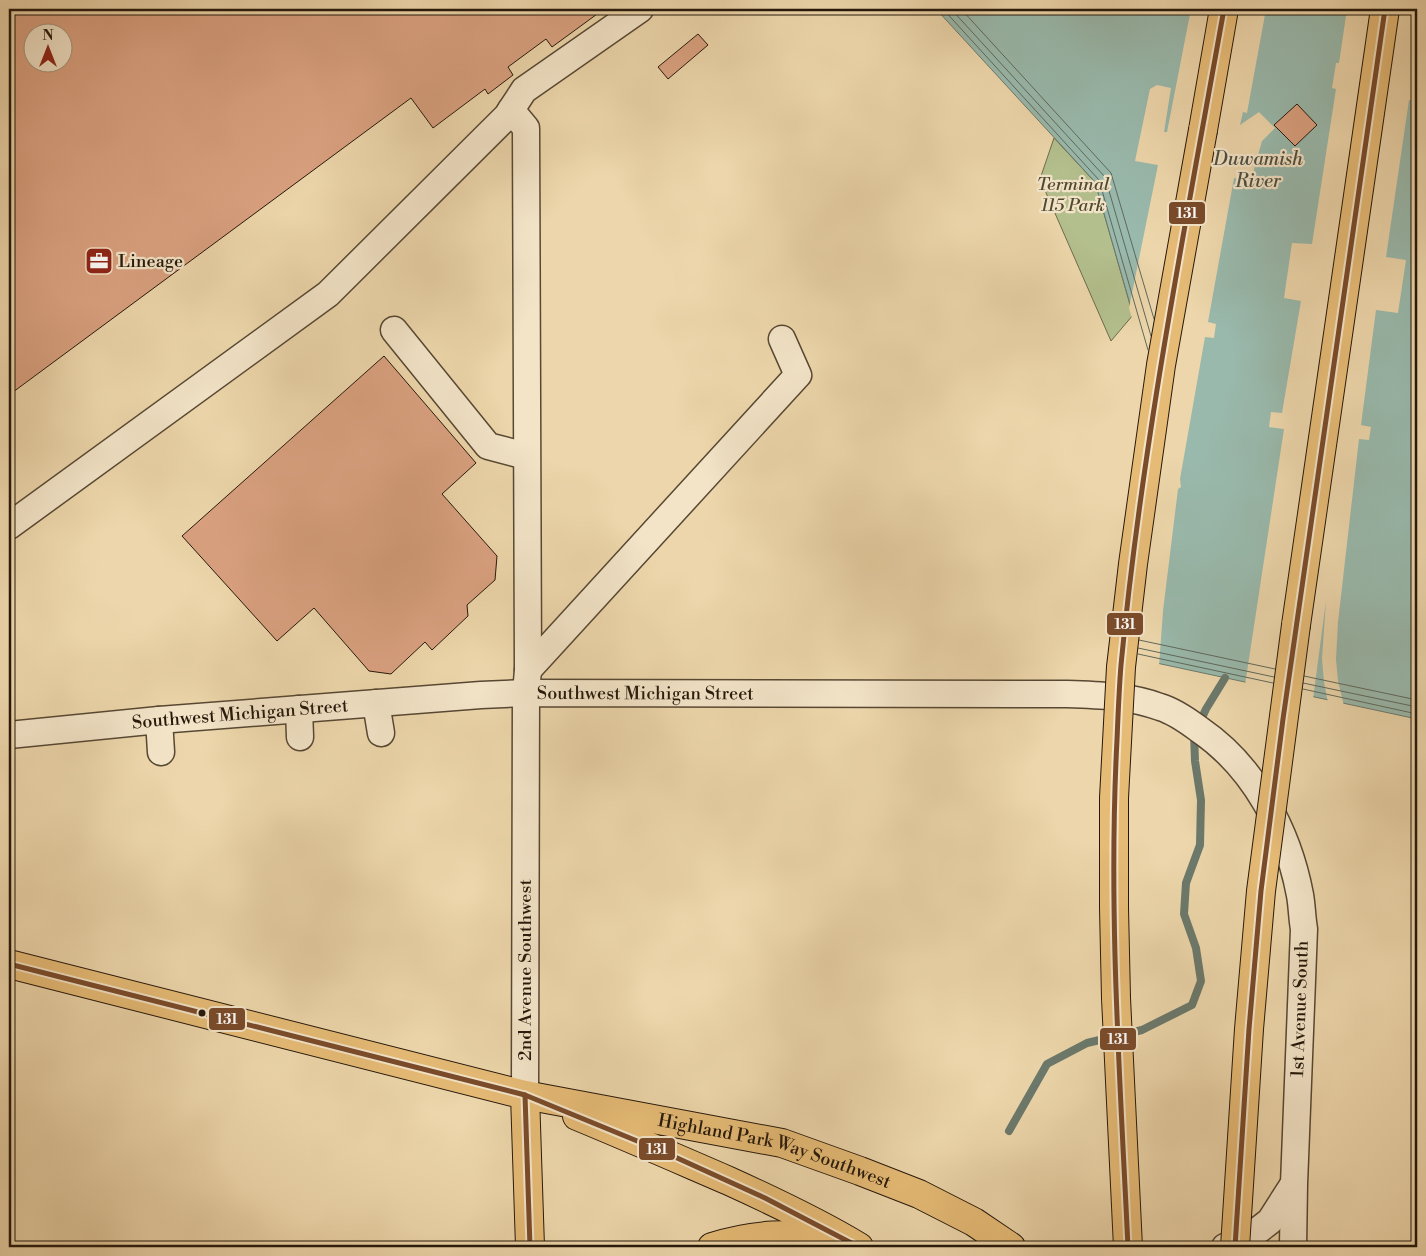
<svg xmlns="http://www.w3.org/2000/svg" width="1426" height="1256" font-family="'Libre Bodoni',serif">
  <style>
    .green { fill: #b3bf8d; stroke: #6c6c4c }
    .water { fill: #99b9ac; stroke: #6b796c }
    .pier { fill: #edd6ab }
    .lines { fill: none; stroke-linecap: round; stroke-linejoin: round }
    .shore { stroke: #5f685c; stroke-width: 1 }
    .stream { stroke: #6b796c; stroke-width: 8 }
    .building { fill: #daa180; stroke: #25180b; fill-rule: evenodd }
    .minor-casing { stroke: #574833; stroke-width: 29 }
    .major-casing { stroke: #25180b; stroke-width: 30 }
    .highway-casing { stroke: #25180b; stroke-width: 30 }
    .minor { stroke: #f3e4c8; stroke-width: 26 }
    .major { stroke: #e6bb76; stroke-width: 28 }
    .highway { stroke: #e6bb76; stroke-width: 28 }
    .highway-bridge-casing { stroke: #25180b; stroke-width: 30; stroke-linecap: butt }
    .highway-bridge { stroke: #e6bb76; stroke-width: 28 }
    .bus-1-casing { stroke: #f3e4c8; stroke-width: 9 }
    .bus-1 { stroke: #7a4b2a; stroke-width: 5 }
    .bus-dot { fill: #25180b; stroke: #f3e4c8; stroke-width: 2 }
    .labels { text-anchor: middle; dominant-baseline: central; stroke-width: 4.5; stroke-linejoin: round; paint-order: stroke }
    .park-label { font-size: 18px; font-style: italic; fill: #504a32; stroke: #f3e4c8 }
    .poi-label { font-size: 18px; fill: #25180b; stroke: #f3e4c8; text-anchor: start }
    .street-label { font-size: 18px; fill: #25180b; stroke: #f3e4c8 }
    .water-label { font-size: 19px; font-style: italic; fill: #4e5043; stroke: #f3e4c8 }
    .line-badge { stroke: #f3e4c8; stroke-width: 2 }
    .badge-label { font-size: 14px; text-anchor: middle; font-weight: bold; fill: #fff }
  </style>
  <rect width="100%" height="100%" fill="#edd6ab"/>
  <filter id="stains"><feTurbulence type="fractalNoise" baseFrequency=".004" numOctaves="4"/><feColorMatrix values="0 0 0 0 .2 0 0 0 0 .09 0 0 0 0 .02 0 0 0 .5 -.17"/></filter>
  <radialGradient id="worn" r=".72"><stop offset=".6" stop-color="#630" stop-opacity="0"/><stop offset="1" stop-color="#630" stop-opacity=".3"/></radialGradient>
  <polygon class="green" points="1054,138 1095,182 1133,315 1111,341 1040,179"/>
  <polygon class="water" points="936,9 1417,9 1417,719 1110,653 1144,353 1095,182"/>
  <g class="pier">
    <polygon points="1191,9 1266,9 1247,113 1243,112 1240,125 1259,112 1275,128 1262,141 1251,180 1234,178 1208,322 1216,324 1214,338 1205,337 1180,479 1181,487 1178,489 1163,611 1159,666 1109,656 1108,653 1142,353 1129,308 1158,165 1135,161 1150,89 1157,85 1171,88 1164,132 1167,132"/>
    <polygon points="1347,9 1417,9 1417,48 1413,74 1417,75 1414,95 1413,100 1409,100 1386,257 1406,260 1398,313 1376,310 1361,425 1371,427 1369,440 1359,439 1338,622 1336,659 1338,681 1344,706 1328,703 1324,682 1322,659 1326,601 1313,699 1245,685 1284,429 1269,427 1271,412 1282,413 1301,301 1284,298 1292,243 1312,244 1336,89 1332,88 1336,63 1339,63"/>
  </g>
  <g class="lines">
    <g class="shore">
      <polyline points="943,9 1099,180 1148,350"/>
      <polyline points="951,9 1105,177 1151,336"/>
      <polyline points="961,9 1111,173 1154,319"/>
      <polyline points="1139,640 1275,669"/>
      <polyline points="1138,648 1274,677"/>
      <polyline points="1138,654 1273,683"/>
      <polyline points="1304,676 1417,700"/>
      <polyline points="1303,683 1417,707"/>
      <polyline points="1303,689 1417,714"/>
    </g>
    <g class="stream">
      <polyline points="1199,724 1206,709 1225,678"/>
      <polyline points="1009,1131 1047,1064 1087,1043 1142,1030 1192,1005 1201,981 1196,948 1184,914 1186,883 1200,845 1201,800 1195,761 1194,734"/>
    </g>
  </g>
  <g class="building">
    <path d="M 9,9 L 604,9 L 552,47 L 546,39 L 508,67 L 513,75 L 488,94 L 485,89 L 433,128 L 411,98 L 9,395 ZM 32,32 L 62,32 L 62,62 L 32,62 Z"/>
    <polygon points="698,34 708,45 668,79 658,67"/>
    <polygon points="1297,104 1317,125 1295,146 1274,125"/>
    <polygon points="384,356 476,463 442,494 497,556 495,580 467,605 468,616 432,650 425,642 391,674 369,671 314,608 277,641 182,536"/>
  </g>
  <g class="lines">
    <defs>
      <g id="minor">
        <polyline points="511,110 526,128 528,670 526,693 525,1095"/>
        <polyline points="394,330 488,446 526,456"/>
        <polyline points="9,526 328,294 507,116 524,90 640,9"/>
        <polyline points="528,670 798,375 782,339"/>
        <polyline points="376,703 381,733"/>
        <polyline points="299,709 300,737"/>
        <polyline points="159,720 161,752"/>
        <path id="s1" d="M 9,735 L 159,720 L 481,695 L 526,693 L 1067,694 C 1099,695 1130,696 1160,707 C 1174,711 1188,721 1200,730 C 1254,767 1288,831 1300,895 C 1302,906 1302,918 1304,929 L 1294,1184 L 1293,1247"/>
        <polyline points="1225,1247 1252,1235 1270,1221 1293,1185"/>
      </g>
      <polyline id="major" points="9,964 525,1095 530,1247"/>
      <g id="highway">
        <polyline points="1203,130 1224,9"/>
        <polyline points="1296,625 1385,9"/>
        <polyline points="1116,998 1128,1247"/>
        <path id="s2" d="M 525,1095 L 782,1143 L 860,1171 L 919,1194 L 974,1222 L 1011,1247"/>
        <path d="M 577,1116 C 628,1137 678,1159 729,1181 C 773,1201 818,1222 859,1247"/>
        <path d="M 712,1247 C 755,1233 790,1234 834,1236"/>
      </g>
    </defs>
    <use href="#minor" class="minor-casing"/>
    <use href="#major" class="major-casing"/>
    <use href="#highway" class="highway-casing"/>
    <use href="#minor" class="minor"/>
    <use href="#major" class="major"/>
    <use href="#highway" class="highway"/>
    <defs>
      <g id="highway-bridge">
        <polyline points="1116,998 1114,908 1114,798 1121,667 1133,564 1161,365 1203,130"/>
        <polyline points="1235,1247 1249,1029 1261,891 1296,625"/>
      </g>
    </defs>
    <use href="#highway-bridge" class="highway-bridge-casing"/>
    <use href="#highway-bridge" class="highway-bridge"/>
    <defs>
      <g id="bus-1">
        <polyline points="9,964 525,1095 664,1152 765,1198 859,1247"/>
        <polyline points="525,1095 530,1247"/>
        <path d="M 1128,1247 C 1120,1078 1108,909 1117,740 C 1118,715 1119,690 1121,665 C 1142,445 1185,227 1224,9"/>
        <polyline points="1235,1247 1249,1029 1261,891 1283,719 1385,9"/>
      </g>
    </defs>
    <use href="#bus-1" class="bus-1-casing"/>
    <use href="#bus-1" class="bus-1"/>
  </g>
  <defs>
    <symbol id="office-square" viewBox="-11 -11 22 22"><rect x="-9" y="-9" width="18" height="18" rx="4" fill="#8f2418" stroke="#f3e4c8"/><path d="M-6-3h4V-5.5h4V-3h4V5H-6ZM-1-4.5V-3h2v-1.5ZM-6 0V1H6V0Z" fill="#fff"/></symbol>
  </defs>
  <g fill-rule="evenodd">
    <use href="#office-square" x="83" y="245" width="32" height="32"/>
  </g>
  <circle class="bus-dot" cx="202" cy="1013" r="4.5"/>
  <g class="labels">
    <g class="park-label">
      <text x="1073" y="184">Terminal<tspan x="1073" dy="21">115 Park</tspan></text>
    </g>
    <g class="poi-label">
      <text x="118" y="261">Lineage</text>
    </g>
    <g class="street-label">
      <text stroke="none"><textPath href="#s1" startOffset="638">Southwest Michigan Street</textPath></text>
      <text stroke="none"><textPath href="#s1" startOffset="232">Southwest Michigan Street</textPath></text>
      <text transform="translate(525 970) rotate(-90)">2nd Avenue Southwest</text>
      <text transform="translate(1300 1009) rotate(-88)">1st Avenue South</text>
      <text stroke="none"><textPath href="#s2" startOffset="256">Highland Park Way Southwest</textPath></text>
    </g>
    <g class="water-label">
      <text x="1258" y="159">Duwamish<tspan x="1258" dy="22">River</tspan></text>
    </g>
  </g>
  <g class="line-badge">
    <rect x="1168" y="201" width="38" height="24" rx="5" fill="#7a4b2a"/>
    <rect x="1106" y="612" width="38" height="24" rx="5" fill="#7a4b2a"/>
    <rect x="208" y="1007" width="38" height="24" rx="5" fill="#7a4b2a"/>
    <rect x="1099" y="1027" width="38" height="24" rx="5" fill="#7a4b2a"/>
    <rect x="638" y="1137" width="38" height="24" rx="5" fill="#7a4b2a"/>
  </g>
  <g class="badge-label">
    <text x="1187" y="218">131</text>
    <text x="1125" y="629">131</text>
    <text x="227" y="1024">131</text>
    <text x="1118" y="1044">131</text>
    <text x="657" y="1154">131</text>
  </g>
  <rect width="1426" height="1256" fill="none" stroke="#edd6ab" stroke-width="30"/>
  <rect x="10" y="10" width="1406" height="1236" fill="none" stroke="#25180b" stroke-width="2.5"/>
  <rect x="15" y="15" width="1396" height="1226" fill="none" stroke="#25180b"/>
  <g transform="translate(48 48)"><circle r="24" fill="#f3e4c8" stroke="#a1927c"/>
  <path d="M0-4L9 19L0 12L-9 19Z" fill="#8f2418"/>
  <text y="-8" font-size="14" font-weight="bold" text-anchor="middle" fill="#25180b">N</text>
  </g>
  <rect width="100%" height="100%" filter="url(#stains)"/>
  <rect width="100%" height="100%" fill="url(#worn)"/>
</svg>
